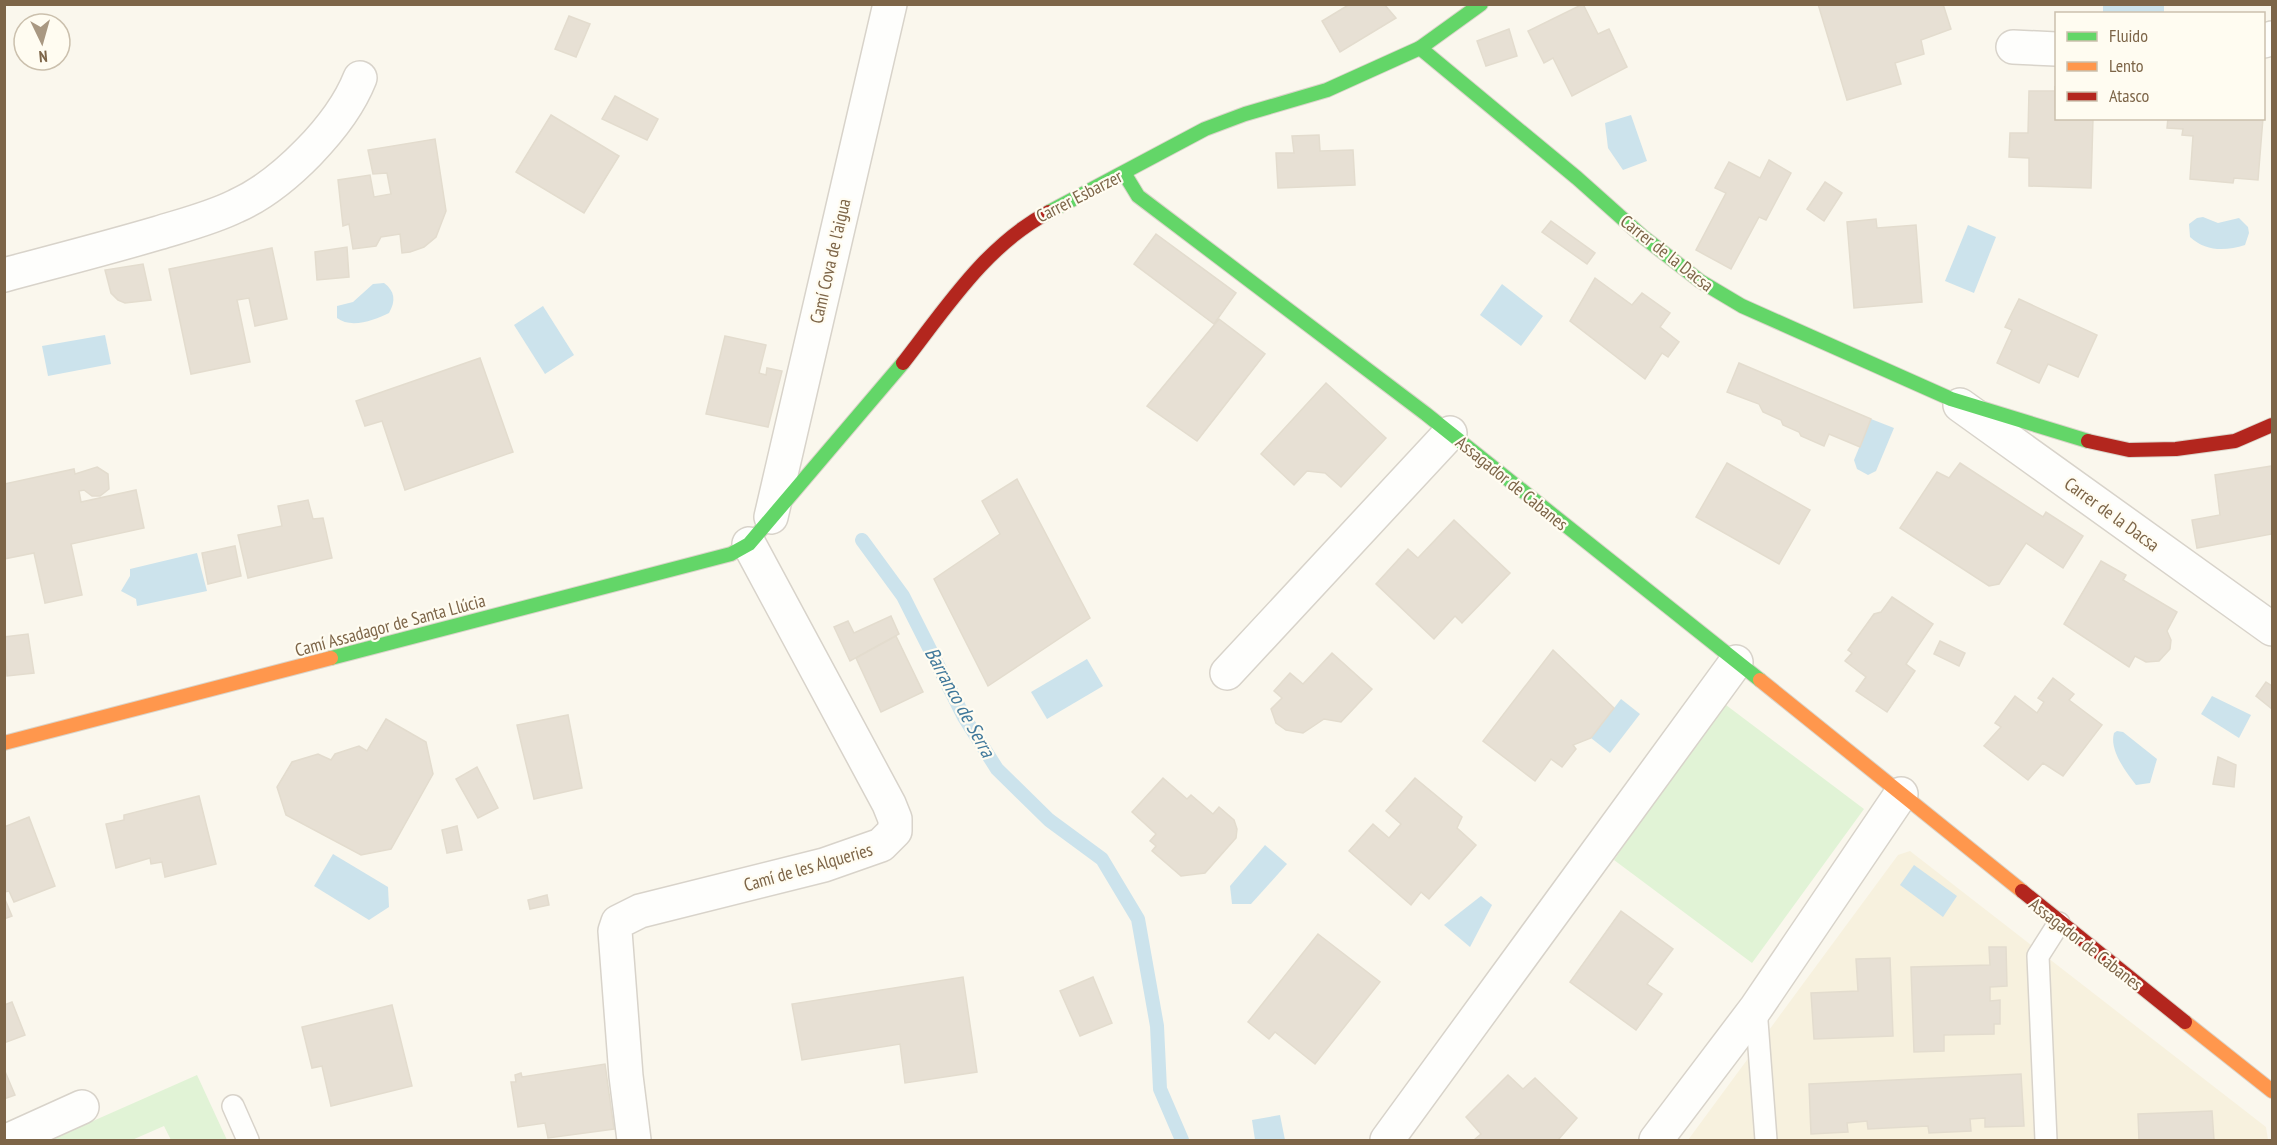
<svg xmlns="http://www.w3.org/2000/svg" width="2277" height="1145" font-family="'PT Sans Narrow',sans-serif">
  <style>
    .residential { fill: #f7f1de }
    .green { fill: #e1f3d6 }
    .water { fill: #cce3ec }
    .lines { fill: none; stroke-linecap: round; stroke-linejoin: round }
    .stream { stroke: #cce3ec; stroke-width: 14 }
    .building { fill: #e7e0d4; stroke: #e3dcce; stroke-width: 1.5 }
    .lane-casing { stroke: #d8d3ca; stroke-width: 24 }
    .street-casing { stroke: #d8d3ca; stroke-width: 36 }
    .fast-casing { stroke: #dad4c9; stroke-width: 16 }
    .slow-casing { stroke: #dad4c9; stroke-width: 16 }
    .jam-casing { stroke: #dad4c9; stroke-width: 16 }
    .lane { stroke: #fefefc; stroke-width: 21 }
    .street { stroke: #fefefc; stroke-width: 33 }
    .fast { stroke: #63d668; stroke-width: 14 }
    .slow { stroke: #ff974d; stroke-width: 14 }
    .jam { stroke: #b3261e; stroke-width: 14 }
    .labels { text-anchor: middle; dominant-baseline: central; stroke-width: 4.5; stroke-linejoin: round; paint-order: stroke }
    .street-label { font-size: 18px; fill: #7d6548; stroke: #fffcf1 }
    .water-label { font-size: 20px; font-style: italic; fill: #41799b; stroke: #fffcf1 }
  </style>
  <rect width="100%" height="100%" fill="#faf7ed"/>
  <polygon class="residential" points="1910,851 2266,1127 2268,1140 1688,1140 1898,855"/>
  <g class="green">
    <polygon points="1722,702 1864,809 1752,963 1614,860"/>
    <polygon points="197,1075 227,1140 171,1140 164,1126 132,1140 50,1140"/>
  </g>
  <g class="water">
    <rect x="2103" y="5" width="61" height="8"/>
    <polygon points="1631,115 1647,161 1623,170 1608,148 1605,123"/>
    <path d="M 2203,217 L 2218,223 L 2239,218 L 2248,227 L 2249,233 L 2245,245 C 2226,251 2206,252 2190,237 L 2189,224 L 2197,218 Z"/>
    <polygon points="1968,225 1996,237 1974,293 1945,281"/>
    <path d="M 384,283 C 395,291 396,301 389,313 C 375,320 351,329 337,318 L 337,306 L 353,302 L 373,284 Z"/>
    <polygon points="1502,284 1543,316 1521,346 1480,315"/>
    <polygon points="543,306 574,355 545,374 514,325"/>
    <polygon points="105,335 111,364 48,376 42,346"/>
    <polygon points="1871,419 1894,428 1876,471 1868,475 1857,469 1854,460"/>
    <polygon points="197,553 207,591 137,606 136,599 121,591 130,576 130,569"/>
    <polygon points="1087,659 1103,686 1047,719 1031,692"/>
    <polygon points="2212,696 2251,715 2239,738 2201,714"/>
    <polygon points="1621,699 1640,714 1610,753 1591,738"/>
    <path d="M 2117,731 L 2123,732 L 2157,759 L 2150,783 L 2136,785 C 2126,772 2109,750 2114,733 Z"/>
    <polygon points="1265,845 1287,864 1251,904 1232,904 1230,886"/>
    <polygon points="333,854 388,887 389,907 369,920 314,886"/>
    <polygon points="1914,865 1957,896 1943,917 1900,885"/>
    <polygon points="1481,896 1492,905 1470,947 1444,925"/>
    <polygon points="1280,1115 1285,1140 1255,1140 1252,1120"/>
  </g>
  <g class="lines">
    <polyline class="stream" points="862,540 903,596 964,717 997,769 1049,820 1102,859 1138,919 1157,1026 1160,1089 1182,1140"/>
  </g>
  <g class="building">
    <polygon points="1350,4 1384,4 1396,18 1340,52 1322,21"/>
    <polygon points="1583,4 1598,34 1609,29 1627,67 1572,96 1553,58 1544,63 1528,31"/>
    <polygon points="1818,4 1943,4 1951,29 1921,40 1924,54 1895,63 1901,84 1847,100"/>
    <polygon points="569,16 590,24 576,57 555,49"/>
    <polygon points="1509,29 1517,56 1486,66 1477,41"/>
    <polygon points="2055,86 2056,118 2093,118 2091,188 2029,186 2029,158 2009,157 2010,133 2028,133 2029,91 2055,91"/>
    <polygon points="615,96 658,119 647,140 602,119"/>
    <polygon points="551,115 619,156 584,213 516,172"/>
    <polygon points="2168,118 2263,118 2258,180 2234,178 2233,183 2190,179 2193,136 2182,135 2183,129 2167,128"/>
    <polygon points="1319,135 1320,151 1353,150 1355,185 1278,188 1276,153 1294,153 1292,136"/>
    <polygon points="435,139 446,211 436,237 424,247 410,252 402,253 400,234 381,237 376,246 353,249 349,224 343,226 338,180 370,175 374,197 391,194 387,173 373,174 368,150"/>
    <polygon points="1769,160 1791,173 1766,220 1759,217 1731,269 1696,250 1726,193 1715,188 1729,162 1760,178"/>
    <polygon points="1825,182 1842,193 1824,221 1807,209"/>
    <polygon points="1876,219 1877,228 1916,225 1922,302 1854,308 1847,222"/>
    <polygon points="1551,221 1595,253 1587,264 1542,232"/>
    <polygon points="1156,234 1236,293 1214,324 1134,264"/>
    <polygon points="347,247 349,277 317,280 315,252"/>
    <polygon points="272,248 287,319 255,326 249,298 237,300 250,362 191,374 169,269"/>
    <polygon points="143,264 151,300 125,303 118,300 111,293 105,270"/>
    <polygon points="1595,278 1632,305 1642,293 1670,313 1660,327 1679,342 1668,357 1662,353 1645,379 1570,321"/>
    <polygon points="2019,299 2097,335 2078,377 2048,364 2039,383 1997,363 2012,330 2005,327"/>
    <polygon points="1219,319 1265,354 1197,441 1147,406"/>
    <polygon points="725,336 766,345 759,373 766,375 767,368 782,371 768,427 706,414"/>
    <polygon points="480,358 513,452 405,490 382,421 365,426 356,401"/>
    <polygon points="1739,363 1871,419 1860,447 1829,434 1824,446 1801,436 1799,432 1783,425 1781,420 1763,412 1759,404 1727,392"/>
    <polygon points="1326,383 1386,438 1341,487 1325,473 1307,471 1294,485 1261,454"/>
    <polygon points="1727,463 1810,510 1779,564 1696,517"/>
    <polygon points="1960,463 2043,517 2046,512 2083,536 2063,568 2026,543 1999,584 1989,586 1900,528 1937,472 1949,478"/>
    <polygon points="2272,466 2272,534 2197,548 2192,520 2220,515 2215,475"/>
    <polygon points="97,467 108,474 109,489 100,496 92,496 84,490 79,491 81,502 136,490 144,528 71,544 82,595 45,603 34,553 4,559 4,484 74,469 75,474"/>
    <polygon points="1017,479 1090,618 988,686 934,579 1000,534 982,501"/>
    <polygon points="308,500 313,519 323,518 332,558 248,578 238,535 282,526 278,506"/>
    <polygon points="1454,520 1510,573 1462,623 1455,616 1434,639 1376,584 1408,549 1418,558"/>
    <polygon points="235,546 241,576 208,584 202,553"/>
    <polygon points="2101,561 2126,575 2123,580 2177,612 2167,631 2171,640 2170,649 2159,661 2146,662 2135,656 2129,667 2064,624"/>
    <polygon points="1892,597 1933,624 1906,664 1915,671 1887,712 1856,691 1866,677 1845,661 1852,653 1848,650 1874,614 1881,612"/>
    <polygon points="891,616 899,634 850,661 834,627 848,621 854,633"/>
    <polygon points="28,634 34,673 7,676 4,637"/>
    <polygon points="896,636 923,692 881,712 856,658"/>
    <polygon points="1940,641 1965,653 1959,666 1934,654"/>
    <polygon points="1553,650 1614,708 1591,738 1573,745 1576,749 1562,767 1551,759 1535,781 1483,741"/>
    <polygon points="1332,653 1372,689 1341,722 1324,719 1303,733 1286,730 1276,723 1271,709 1282,698 1274,691 1290,673 1303,684"/>
    <polygon points="2053,678 2074,694 2069,700 2102,725 2063,776 2043,763 2028,780 1984,746 2001,727 1995,723 2015,696 2037,713 2044,702 2038,698"/>
    <polygon points="2266,682 2272,686 2272,709 2256,696"/>
    <polygon points="568,715 582,788 534,799 517,725"/>
    <polygon points="386,719 426,742 433,774 391,849 361,855 286,815 277,787 292,762 318,754 331,760 335,754 359,746 367,751"/>
    <polygon points="2218,757 2236,765 2234,787 2213,784"/>
    <polygon points="477,767 498,808 478,818 456,779"/>
    <polygon points="1163,778 1187,799 1191,795 1213,814 1219,807 1234,820 1237,829 1236,838 1205,873 1181,876 1152,851 1156,846 1150,841 1156,834 1132,812"/>
    <polygon points="1415,778 1462,817 1457,828 1476,845 1429,899 1421,892 1411,905 1349,851 1373,824 1389,838 1401,824 1386,811"/>
    <polygon points="199,796 216,864 165,877 162,862 151,864 150,858 116,868 106,824 124,820 124,815"/>
    <polygon points="29,817 55,886 14,902 9,891 4,892 4,827"/>
    <polygon points="457,826 462,850 447,853 442,830"/>
    <polygon points="547,895 549,905 530,909 528,900"/>
    <polygon points="4,897 12,916 4,919"/>
    <polygon points="1621,911 1673,949 1647,984 1662,994 1636,1030 1570,982"/>
    <polygon points="1318,934 1380,982 1315,1064 1275,1032 1269,1039 1248,1022"/>
    <polygon points="1989,947 2006,947 2007,986 1990,987 1990,1001 2000,1000 2000,1024 1994,1024 1994,1034 1944,1035 1944,1051 1914,1052 1911,967 1990,965"/>
    <polygon points="1890,958 1893,1036 1814,1039 1811,993 1858,991 1856,959"/>
    <polygon points="963,977 977,1072 905,1083 900,1044 802,1060 792,1004"/>
    <polygon points="1093,977 1112,1023 1080,1036 1060,991"/>
    <polygon points="12,1002 25,1035 4,1043 4,1005"/>
    <polygon points="392,1005 412,1086 331,1106 322,1066 312,1068 302,1027"/>
    <polygon points="605,1064 614,1129 548,1138 545,1123 518,1127 511,1082 516,1082 515,1075 521,1073 522,1077"/>
    <polygon points="4,1069 15,1095 4,1099"/>
    <polygon points="2021,1074 2024,1126 1985,1127 1985,1118 1970,1119 1971,1131 1929,1133 1928,1126 1868,1129 1867,1121 1847,1123 1848,1132 1811,1134 1809,1084"/>
    <polygon points="1508,1075 1523,1089 1535,1078 1577,1118 1558,1140 1474,1140 1481,1134 1466,1117"/>
    <polygon points="2212,1111 2214,1140 2139,1140 2138,1114"/>
  </g>
  <g class="lines">
    <defs>
      <g id="lane">
        <polyline points="1756,1008 1766,1140"/>
        <polyline points="233,1106 248,1140"/>
        <polyline points="2046,1140 2038,956 2059,923"/>
      </g>
      <g id="street">
        <polyline points="2264,41 2272,38"/>
        <polyline points="2013,47 2056,49"/>
        <path d="M 4,275 C 56,261 107,248 158,233 C 184,225 212,218 236,206 C 283,185 341,126 360,78"/>
        <polyline points="1960,405 2272,629"/>
        <polyline points="771,517 890,4"/>
        <polyline points="1227,673 1450,433"/>
        <polyline points="9,1140 82,1107"/>
        <polyline points="634,1140 626,1076 615,931 618,922 640,911 824,865 881,845 895,831 895,819 889,804 749,544"/>
        <polyline points="1387,1140 1736,662"/>
        <polyline points="1656,1140 1756,1008 1901,794"/>
      </g>
      <g id="fast">
        <polyline points="1420,48 1577,178 1642,236 1700,281 1742,306 1951,399 2088,441"/>
        <polyline points="1124,173 1138,196 1426,414 1760,680"/>
        <polyline points="1049,212 1205,129 1245,114 1327,90 1420,48 1481,4"/>
        <polyline points="331,658 731,554 749,544 903,363"/>
      </g>
      <g id="slow">
        <polyline points="1760,680 2022,891"/>
        <polyline points="4,743 331,658"/>
        <polyline points="2185,1022 2272,1091"/>
      </g>
      <g id="jam">
        <path d="M 903,363 C 946,308 986,245 1049,212"/>
        <polyline points="2088,441 2129,450 2176,449 2235,441 2272,425"/>
        <polyline points="2022,891 2185,1022"/>
      </g>
    </defs>
    <use href="#lane" class="lane-casing"/>
    <use href="#street" class="street-casing"/>
    <use href="#fast" class="fast-casing"/>
    <use href="#slow" class="slow-casing"/>
    <use href="#jam" class="jam-casing"/>
    <use href="#lane" class="lane"/>
    <use href="#street" class="street"/>
    <use href="#fast" class="fast"/>
    <use href="#slow" class="slow"/>
    <use href="#jam" class="jam"/>
  </g>
  <g class="labels">
    <g class="street-label">
      <text transform="translate(1079 196) rotate(-27)">Carrer Esbarzer</text>
      <text transform="translate(1667 253) rotate(38)">Carrer de la Dacsa</text>
      <text transform="translate(830 261) rotate(-77)">Camí Cova de l'aigua</text>
      <text transform="translate(1512 483) rotate(39)">Assagador de Cabanes</text>
      <text transform="translate(2112 514) rotate(36)">Carrer de la Dacsa</text>
      <text transform="translate(390 625) rotate(-15)">Camí Assadagor de Santa Llúcia</text>
      <text transform="translate(808 867) rotate(-16)">Camí de les Alqueries</text>
      <text transform="translate(2086 944) rotate(38)">Assagador de Cabanes</text>
    </g>
    <g class="water-label">
      <text transform="translate(960 702) rotate(61)">Barranco de Serra</text>
    </g>
  </g>
  <rect width="2277" height="1145" fill="none" stroke="#7d6548" stroke-width="12"/>
  <rect x="2055" y="12" width="210" height="108" fill="#fffcf1" stroke="#cbc0ad" stroke-width="1.5"/>
  <rect x="2067" y="32" width="30" height="9" fill="#63d668" stroke="#cbc0ad" stroke-width="1.5"/>
  <text x="2109" y="42" font-size="18" fill="#7d6548">Fluido</text>
  <rect x="2067" y="62" width="30" height="9" fill="#ff974d" stroke="#cbc0ad" stroke-width="1.5"/>
  <text x="2109" y="72" font-size="18" fill="#7d6548">Lento</text>
  <rect x="2067" y="92" width="30" height="9" fill="#b3261e" stroke="#cbc0ad" stroke-width="1.5"/>
  <text x="2109" y="102" font-size="18" fill="#7d6548">Atasco</text>
  <g transform="translate(42 42) rotate(175)"><circle r="28" fill="#fffcf1" stroke="#cbc0ad" stroke-width="1.5"/>
  <path d="M0-4.5L10 22L0 15L-10 22Z" fill="#a99882"/>
  <text y="-9" font-size="16" font-weight="bold" text-anchor="middle" fill="#7d6548">N</text>
  </g>
</svg>
